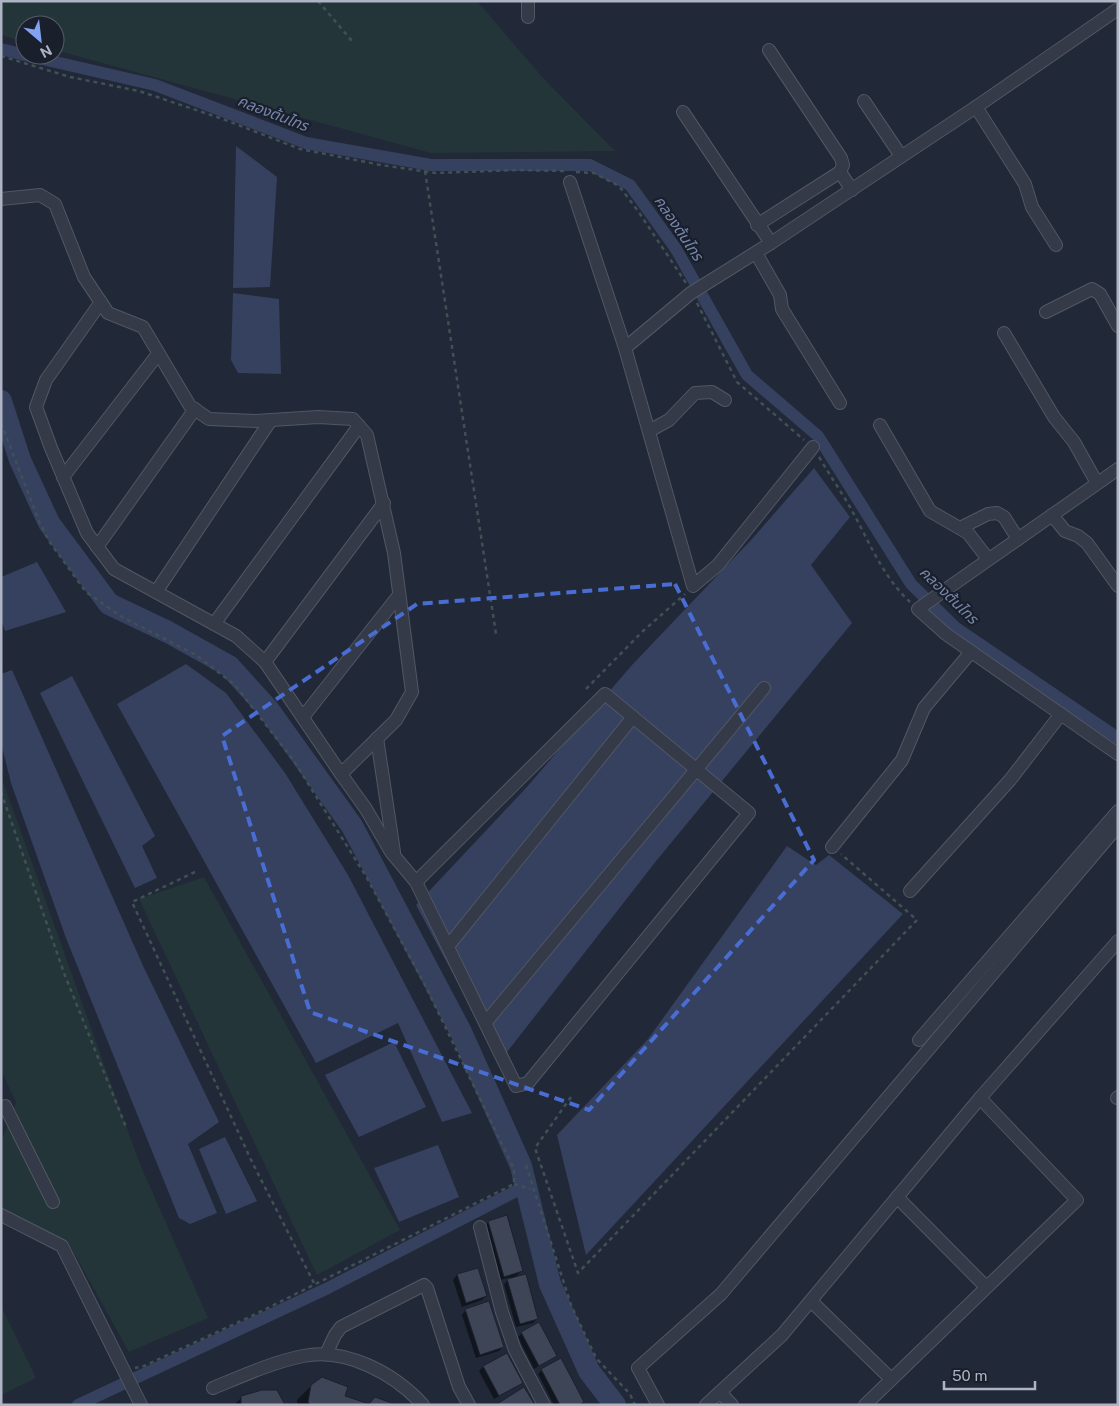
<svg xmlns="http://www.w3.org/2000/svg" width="1119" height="1406" font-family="'Public Sans','Noto Sans Thai',sans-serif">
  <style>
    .green { fill: #243539 }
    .water { fill: #35415e }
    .shadow { fill: #0007 }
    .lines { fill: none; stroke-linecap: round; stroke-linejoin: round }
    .canal { stroke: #35415e; stroke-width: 12 }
    .river { stroke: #35415e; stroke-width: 22 }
    .building { fill: #3d4557; stroke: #1c212e }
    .minor-casing { stroke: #525765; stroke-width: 14 }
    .path { stroke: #405055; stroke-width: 2.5; stroke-dasharray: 4 4; stroke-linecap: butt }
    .minor { stroke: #343a47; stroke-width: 12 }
    .marked { fill: none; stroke: #496dd2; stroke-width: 4; stroke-dasharray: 10 6; stroke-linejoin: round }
    .labels { text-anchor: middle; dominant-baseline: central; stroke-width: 4.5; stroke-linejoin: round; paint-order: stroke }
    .water-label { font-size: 15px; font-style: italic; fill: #7787ab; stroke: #1a1f2c }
  </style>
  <rect width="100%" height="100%" fill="#212837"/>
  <g class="green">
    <polygon points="1,1 477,1 543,78 615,151 431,153 55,50 55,25 25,25 25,42 1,35"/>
    <polygon points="1,776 139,1162 208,1318 129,1352 68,1242 1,1208 1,1142 16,1102 1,1070"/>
    <polygon points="204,877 400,1230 317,1275 139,899"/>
    <polygon points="1,1306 36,1378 1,1395"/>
  </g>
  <g class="water">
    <polygon points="236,146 277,177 270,287 233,288"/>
    <polygon points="233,293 279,299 281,374 238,373 231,360"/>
    <polygon points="814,468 850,517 811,565 852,623 657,860 507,1052 495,1052 416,905 526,788 632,665 752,539"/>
    <polygon points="37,562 66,612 5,631 1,619 1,577"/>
    <polygon points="186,664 226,693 285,773 348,875 472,1113 442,1122 398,1023 316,1063 117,704"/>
    <polygon points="12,670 144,968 219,1122 188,1144 217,1213 190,1224 179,1218 66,938 11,783 1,743 1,674"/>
    <polygon points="72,676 155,836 142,846 157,878 135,888 40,693"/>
    <polygon points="787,846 816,865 829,855 903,914 586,1255 557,1135 648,1039"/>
    <polygon points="394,1042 426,1107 359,1137 325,1075"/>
    <polygon points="225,1137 257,1201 226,1214 199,1149"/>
    <polygon points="438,1145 459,1197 399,1222 374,1168"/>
  </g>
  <g class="shadow">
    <polygon points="489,1222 522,1271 514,1278 537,1319 533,1323 516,1327 504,1284 511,1277 500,1280 485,1226"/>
    <polygon points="477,1269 486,1296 482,1300 462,1307 453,1280 457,1275"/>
    <polygon points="466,1310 503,1347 499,1351 476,1358 462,1315"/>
    <polygon points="522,1333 555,1356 534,1369 518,1337"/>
    <polygon points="483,1367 521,1383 494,1399 479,1371"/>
    <polygon points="542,1370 583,1402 580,1405 554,1405 538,1374"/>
    <polygon points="311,1386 343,1397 366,1405 297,1405 297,1400"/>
    <polygon points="276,1391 283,1405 234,1405 242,1397"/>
  </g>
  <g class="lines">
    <g class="canal">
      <polyline points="1,49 25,55"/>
      <polyline points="25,55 155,85 306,143 431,165 590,165 630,185 676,249 747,375 818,436 911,584 956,628 1118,738"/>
      <polyline points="78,1405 328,1288 526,1186"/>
    </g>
    <polyline class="river" points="1,401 20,460 49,523 109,604 168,632 229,666 268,709 352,826 461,1032 521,1166 550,1284 589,1371 615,1405"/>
  </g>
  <g class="building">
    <polygon points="507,1215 523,1271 504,1277 488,1221"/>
    <polygon points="478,1268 487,1296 466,1303 457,1274"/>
    <polygon points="526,1274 538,1319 520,1324 507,1279"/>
    <polygon points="489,1301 504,1347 480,1355 465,1309"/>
    <polygon points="539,1322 557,1356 539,1366 521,1332"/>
    <polygon points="507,1353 523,1383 499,1396 483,1366"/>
    <polygon points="561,1358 584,1402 579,1405 560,1405 541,1369"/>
    <polygon points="322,1377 348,1387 345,1396 369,1404 375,1397 397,1405 311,1405 308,1402 311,1385"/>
    <polygon points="524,1387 535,1405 498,1405 497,1404"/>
    <polygon points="262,1390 277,1390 285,1405 241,1405 241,1396"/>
  </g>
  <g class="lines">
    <defs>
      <g id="minor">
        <polyline points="528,1 528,17"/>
        <polyline points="769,50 841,158 843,165 840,172 852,190"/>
        <polyline points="864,101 901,156"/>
        <polyline points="976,107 1025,184 1032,207 1056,245"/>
        <polyline points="683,112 771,243"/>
        <polyline points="570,182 625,348 693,586 718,565 813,447"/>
        <polyline points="1,199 40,195 55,204 84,277 108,313 143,327 190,406 209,419 256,421 318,417 353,419 367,435 394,553 412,692 396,720 341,774 366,809 391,852 416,882 516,1086 528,1083 749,813 605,694 416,882"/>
        <polyline points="757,225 840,172"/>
        <polyline points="756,253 780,295 782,309 840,403"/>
        <polyline points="101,302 46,380 36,407 51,448 87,533 114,569 236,636 265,662 341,774"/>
        <polyline points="1046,312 1092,289 1100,294 1118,326"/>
        <polyline points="1004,333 1054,417 1074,442 1097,483"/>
        <polyline points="625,348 691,293 771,243 976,107 1118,9"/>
        <polyline points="880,425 930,511 968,533 988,559"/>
        <polyline points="649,431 669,420 695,393 712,392 725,400"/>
        <polyline points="1118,469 918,609 946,634 1118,754"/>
        <polyline points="63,477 158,354"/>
        <polyline points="1052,515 1065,531 1078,536 1087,543 1118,586"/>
        <polyline points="960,528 988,514 997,513 1004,517 1018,539"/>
        <polyline points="97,547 195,409"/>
        <polyline points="156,592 271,420"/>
        <polyline points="214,624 359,426"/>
        <polyline points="265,662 384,503"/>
        <polyline points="303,717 399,595"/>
        <polyline points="377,738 394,852"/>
        <polyline points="832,847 902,760 924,708 971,652"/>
        <polyline points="910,891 1010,780 1061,714"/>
        <polyline points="449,945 633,717"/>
        <polyline points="486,1022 764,688"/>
        <polyline points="919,1040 1118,811"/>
        <polyline points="1117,1098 1118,1097"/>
        <polyline points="5,1106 53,1202"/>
        <polyline points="897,1197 986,1287"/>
        <polyline points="1,1215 62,1246 141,1405"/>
        <polyline points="480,1227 502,1312 515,1350 544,1405"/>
        <polyline points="811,1301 891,1379"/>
        <polyline points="326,1354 335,1335 341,1327 424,1285 427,1288 459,1387 469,1405"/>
        <path d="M 213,1388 C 242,1376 273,1362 303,1356 C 346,1347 395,1374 423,1405"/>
        <polyline points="720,1392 732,1405"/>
        <polyline points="658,1405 638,1368 721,1294 1118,826"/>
        <polyline points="706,1405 782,1335 980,1098"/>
        <polyline points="865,1405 1077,1200 980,1098 1118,941"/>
      </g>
    </defs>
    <use href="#minor" class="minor-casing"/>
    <g class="path">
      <polyline points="318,1 352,41"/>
      <polyline points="1,56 70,77 139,91 220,118 300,149 381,165 436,173 518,170 565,171"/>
      <polyline points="425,171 496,634"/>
      <polyline points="576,172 594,173 619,186 638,211 686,283"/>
      <polyline points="697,303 737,382 804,440"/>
      <polyline points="1,423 39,521 49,541 86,592 122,617 196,655 235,685 294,761 367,878 425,985 514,1169 514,1184 256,1314 144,1366 135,1368"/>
      <path d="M 819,457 C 829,474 840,490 850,507 C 868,539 882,576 910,602"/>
      <polyline points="586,689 643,631 685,594"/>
      <polyline points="1,792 64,973 126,1127"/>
      <polyline points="195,872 132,902 252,1162 315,1285"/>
      <polyline points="571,1097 535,1148 578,1273 917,920 841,854"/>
      <polyline points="526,1165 571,1305 596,1358 630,1394 635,1405"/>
      <polyline points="514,1184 531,1189"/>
    </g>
    <use href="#minor" class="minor"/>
  </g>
  <path class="marked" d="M 675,584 L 814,860 L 589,1110 L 310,1012 L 222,736 L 417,604 Z"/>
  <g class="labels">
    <g class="water-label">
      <text transform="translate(273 113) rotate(21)">คลองต้นไทร</text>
      <text transform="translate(679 228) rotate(56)">คลองต้นไทร</text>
      <text transform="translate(949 595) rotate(44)">คลองต้นไทร</text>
    </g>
  </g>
  <rect width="1119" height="1406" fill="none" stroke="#afb4c4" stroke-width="5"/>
  <g transform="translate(40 40) rotate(152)"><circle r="24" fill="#1a1f2c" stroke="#565b69"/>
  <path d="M0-4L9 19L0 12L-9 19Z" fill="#84a2f4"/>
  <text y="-8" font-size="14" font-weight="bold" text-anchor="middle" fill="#afb4c4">N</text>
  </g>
  <path d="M944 1381v8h91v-8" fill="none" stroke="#afb4c4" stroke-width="2.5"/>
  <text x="952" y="1381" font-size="15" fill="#afb4c4" stroke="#1a1f2c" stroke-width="4" paint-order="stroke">50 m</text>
</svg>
